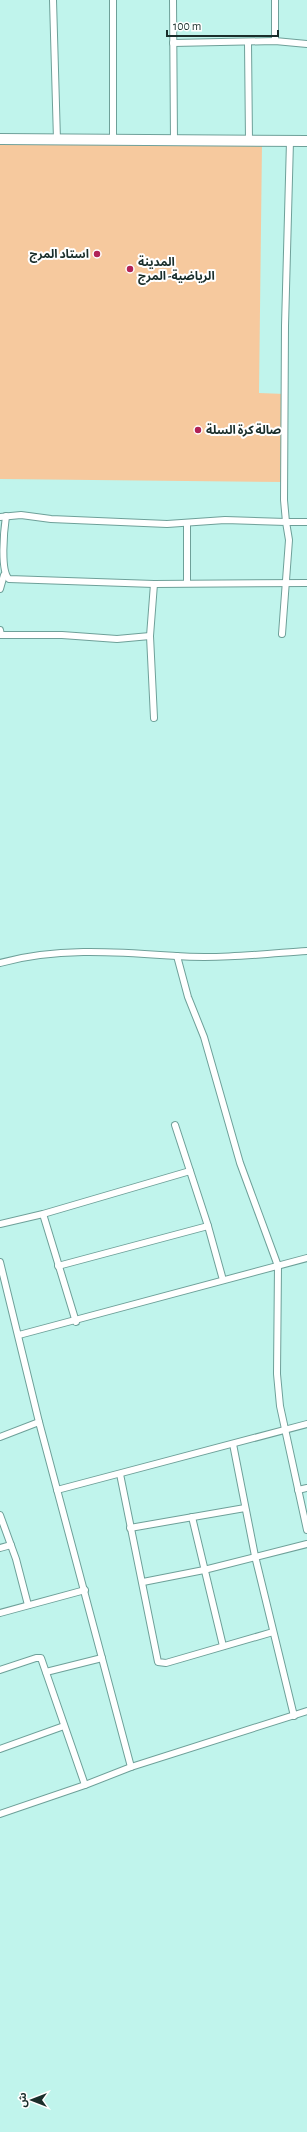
<svg xmlns="http://www.w3.org/2000/svg" width="307" height="2132" font-family="'Alegreya Sans','Noto Sans Arabic',sans-serif">
  <style>
    .pitch { fill: #f6c99e }
    .lines { fill: none; stroke-linecap: round; stroke-linejoin: round }
    .minor-casing { stroke: #6ea099; stroke-width: 8 }
    .primary-casing { stroke: #6ea099; stroke-width: 12 }
    .minor { stroke: #fff; stroke-width: 6 }
    .primary { stroke: #fff; stroke-width: 10 }
    .poi-dot { fill: #b12257; stroke: #fff; stroke-width: 1.5 }
    .labels { text-anchor: middle; dominant-baseline: central; stroke-width: 4; stroke-linejoin: round; paint-order: stroke }
    .poi-label { font-size: 12px; font-weight: bold; fill: #1a2e2b; stroke: #fff; text-anchor: start }
  </style>
  <rect width="100%" height="100%" fill="#c0f4ec"/>
  <polygon class="pitch" points="262,144 259,393 285,394 284,482 0,479 0,145"/>
  <g class="lines">
    <defs>
      <g id="minor">
        <polyline points="53,0 57,140"/>
        <polyline points="113,0 113,140"/>
        <polyline points="173,0 174,141"/>
        <polyline points="275,41 275,0"/>
        <polyline points="173,43 275,41 307,44"/>
        <polyline points="248,43 249,141"/>
        <polyline points="290,141 285,326 284,500 286,522 307,522"/>
        <path d="M 6,516 C 4,530 0,571 9,579 L 154,584 L 307,583"/>
        <polyline points="0,517 21,515 51,519 167,524 225,520 286,522 289,540 282,634"/>
        <polyline points="187,582 187,523"/>
        <polyline points="154,584 150,636 154,718"/>
        <polyline points="0,589 4,575"/>
        <polyline points="0,630 1,635 62,635 117,639 150,636"/>
        <polyline points="177,956 188,997 204,1037 240,1163 278,1266 277,1374 280,1406 307,1530"/>
        <path d="M 0,963 C 57,947 117,952 176,956 C 219,959 264,954 307,951"/>
        <polyline points="175,1125 208,1226 223,1280"/>
        <polyline points="43,1214 76,1322"/>
        <polyline points="0,1224 43,1214 190,1171"/>
        <polyline points="0,1262 39,1422 131,1767"/>
        <polyline points="58,1266 208,1226"/>
        <polyline points="19,1335 307,1258"/>
        <polyline points="0,1437 39,1422"/>
        <polyline points="233,1444 255,1556 294,1716"/>
        <polyline points="120,1474 158,1662 166,1663 273,1632"/>
        <polyline points="57,1490 307,1424"/>
        <polyline points="298,1490 307,1488"/>
        <polyline points="0,1515 16,1559 28,1605"/>
        <polyline points="192,1517 223,1646"/>
        <polyline points="130,1528 245,1508"/>
        <polyline points="0,1548 11,1545"/>
        <polyline points="143,1582 204,1570 307,1544"/>
        <polyline points="0,1613 85,1590"/>
        <polyline points="0,1670 36,1658 41,1658 85,1785"/>
        <polyline points="46,1672 102,1658"/>
        <polyline points="0,1749 64,1726"/>
        <polyline points="0,1814 85,1785 131,1767 307,1711"/>
      </g>
      <polyline id="primary" points="0,139 307,141"/>
    </defs>
    <use href="#minor" class="minor-casing"/>
    <use href="#primary" class="primary-casing"/>
    <use href="#minor" class="minor"/>
    <use href="#primary" class="primary"/>
  </g>
  <g class="poi-dot">
    <circle cx="97" cy="254" r="4"/>
    <circle cx="130" cy="269" r="4"/>
    <circle cx="198" cy="430" r="4"/>
  </g>
  <g class="labels">
    <g class="poi-label">
      <text x="89" y="254" text-anchor="end">استاد المرج</text>
      <text x="138" y="262">المدينة<tspan x="138" dy="14">الرياضية- المرج</tspan></text>
      <text x="206" y="430">صالة كرة السلة</text>
    </g>
  </g>
  <g transform="translate(32 2100) rotate(270)" stroke="#ffffff" stroke-width="3" paint-order="stroke">
  <path d="M0-3L7 15L0 10L-7 15Z" fill="#1a2e2b"/>
  <text y="-6" font-size="11" font-weight="bold" text-anchor="middle" fill="#1a2e2b">ش</text>
  </g>
  <path d="M167 30v6h111v-6" fill="none" stroke="#1a2e2b" stroke-width="2"/>
  <text x="173" y="30" font-size="12" fill="#1a2e2b" stroke="#ffffff" stroke-width="3" paint-order="stroke">100 m</text>
</svg>
